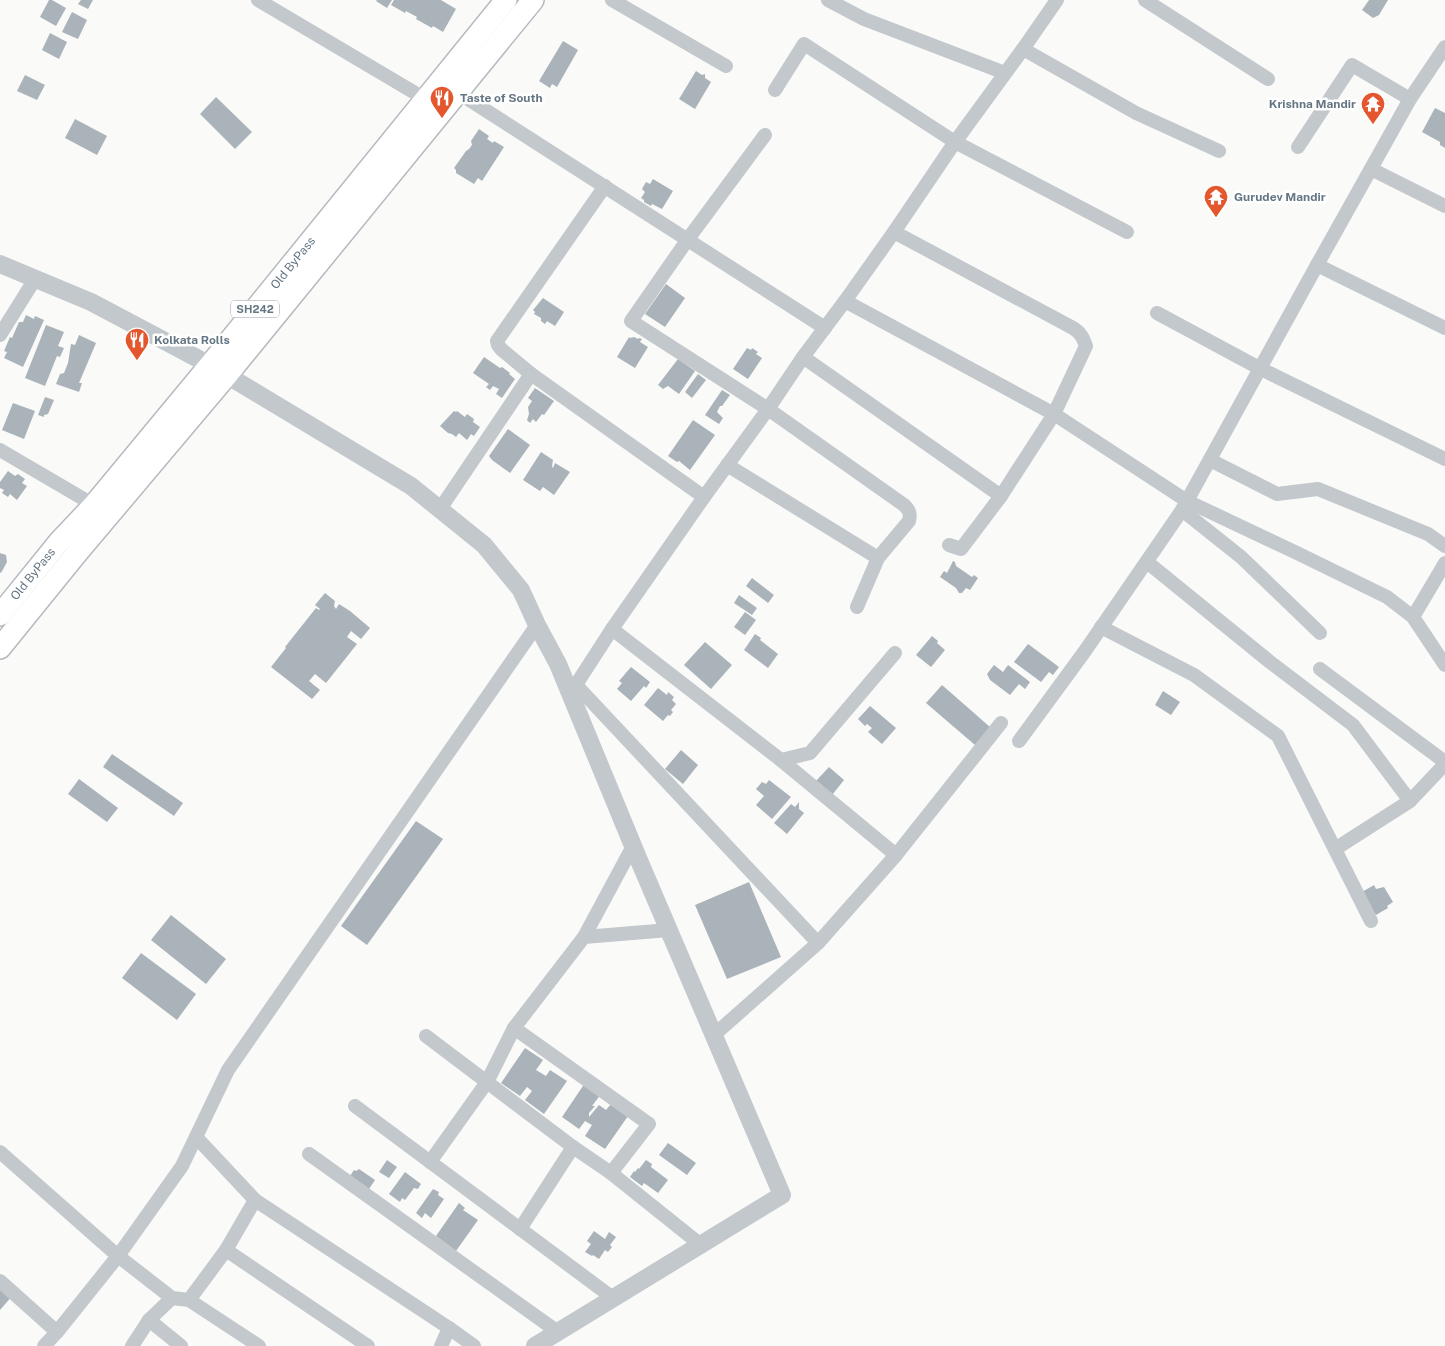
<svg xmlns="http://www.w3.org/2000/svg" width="1445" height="1346" font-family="'Public Sans',sans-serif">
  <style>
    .building { fill: #aab3b9 }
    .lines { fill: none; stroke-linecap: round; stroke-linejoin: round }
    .primary-casing { stroke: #b5babe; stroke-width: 24 }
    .minor { stroke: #c3c8cc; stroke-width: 14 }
    .tertiary { stroke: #c3c8cc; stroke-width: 18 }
    .primary { stroke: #fff; stroke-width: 21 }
    .labels { text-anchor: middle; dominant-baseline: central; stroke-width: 5; stroke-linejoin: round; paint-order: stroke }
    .shield { fill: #fff; stroke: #939fa8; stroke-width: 1 }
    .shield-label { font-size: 11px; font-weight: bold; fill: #657683 }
    .poi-label { font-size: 12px; font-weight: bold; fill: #657683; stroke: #fff; text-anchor: start }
    .street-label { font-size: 12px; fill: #657683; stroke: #fff }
  </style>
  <rect width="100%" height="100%" fill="#fafaf8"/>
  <g class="building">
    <polygon points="49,0 52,0 66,8 56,26 40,17"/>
    <polygon points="81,0 93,0 88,9 78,4"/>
    <polygon points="377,0 392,0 387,8 376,1"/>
    <polygon points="394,0 441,0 456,9 443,32 433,26 432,28 416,19 417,17 406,11 405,13 391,5"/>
    <polygon points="1369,0 1388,0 1379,15 1373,18 1362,10"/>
    <polygon points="72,12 87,20 78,39 62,32"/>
    <polygon points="50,33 67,42 59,59 42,50"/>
    <polygon points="563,41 578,50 557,87 552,84 550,88 539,81"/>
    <polygon points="696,71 702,75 705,74 705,78 711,82 695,109 679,99"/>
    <polygon points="25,75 45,85 37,100 17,91"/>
    <polygon points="216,97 252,132 235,149 200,114"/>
    <polygon points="1435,108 1445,113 1445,148 1440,145 1440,142 1422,132"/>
    <polygon points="75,119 107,136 97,155 65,138"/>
    <polygon points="479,129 489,136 487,139 493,143 494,141 504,147 482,181 478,178 474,184 456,173 456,170 454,168 466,151 469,149 472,145 471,141"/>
    <polygon points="653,179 673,191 662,209 652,204 651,206 644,202 644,200 641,198 645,192 642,189 646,182 650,184"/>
    <polygon points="666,284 685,298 665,327 645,314"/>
    <polygon points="543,298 564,312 555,326 547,321 545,324 541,321 541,318 534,314 535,312 533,310"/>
    <polygon points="26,315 34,319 35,316 44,320 23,367 4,358 7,352 4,351 10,337 12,338 19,322 23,322"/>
    <polygon points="46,325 64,332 58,346 64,348 60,357 57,356 45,386 25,378"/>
    <polygon points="79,335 96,343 79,383 82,383 79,392 56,384 60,374 64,373 68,363 71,344 75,345"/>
    <polygon points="629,337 630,338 634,337 638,339 639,338 642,339 640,342 648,347 635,368 617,357"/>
    <polygon points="747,348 751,350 752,348 758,352 756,354 762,358 748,379 733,369"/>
    <polygon points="484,357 500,368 502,367 510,373 509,374 515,379 502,398 496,394 499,389 493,386 490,390 486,387 489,384 473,373"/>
    <polygon points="678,359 695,371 679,394 668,386 663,389 658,385"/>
    <polygon points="698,374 706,380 692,398 685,392"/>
    <polygon points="535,388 554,401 544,415 542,414 536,422 533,419 530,423 527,420 529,414 528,407 532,401 528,398"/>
    <polygon points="722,390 730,395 722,406 720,406 717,412 723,418 719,424 705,415"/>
    <polygon points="45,397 54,400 48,414 44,415 44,417 38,415"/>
    <polygon points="13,403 35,411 24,439 2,430"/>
    <polygon points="454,411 456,412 457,411 465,417 467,414 474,419 473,422 480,427 474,436 471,434 467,440 459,433 456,437 452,434 448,433 440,426"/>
    <polygon points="693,420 715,435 690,470 679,461 677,462 668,456"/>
    <polygon points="508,429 530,445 510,473 492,460 489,456"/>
    <polygon points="541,452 553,460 552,466 553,468 555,463 570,472 554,495 543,487 540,491 523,480"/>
    <polygon points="8,471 15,476 18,474 25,479 22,483 27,486 17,500 10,494 8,497 2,493 4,490 0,488 0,482"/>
    <polygon points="0,553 6,555 7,562 1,573 0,572"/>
    <polygon points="953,561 955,562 956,566 972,577 974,575 978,578 970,590 966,588 962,593 959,593 956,588 940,577 944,571 947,573"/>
    <polygon points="752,578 774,595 768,603 746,586"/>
    <polygon points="325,593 335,601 334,606 336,609 339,604 350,611 370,628 361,639 351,631 347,637 357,644 326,683 315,674 309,681 320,690 312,699 271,667 286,648 285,647 316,608 319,610 320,609 315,605"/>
    <polygon points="739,595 757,608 752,615 734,603"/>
    <polygon points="745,612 756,620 745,635 734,627"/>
    <polygon points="755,634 761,638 760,640 778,654 768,668 744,650"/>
    <polygon points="932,636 938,641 937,643 945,650 931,667 916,655"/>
    <polygon points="705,642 732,665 711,689 684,665"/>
    <polygon points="1028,644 1059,667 1053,675 1049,672 1041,682 1014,662"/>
    <polygon points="994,665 1003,672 1008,665 1030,682 1025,689 1019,684 1010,695 990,680 987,674"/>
    <polygon points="631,667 650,682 646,688 644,686 631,701 617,689 622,683 619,681"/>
    <polygon points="942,685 990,727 975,745 926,703"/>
    <polygon points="658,688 667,695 668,692 674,697 672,700 676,704 671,710 673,712 670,716 668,715 663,721 644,705"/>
    <polygon points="1163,691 1180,702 1171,715 1155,705"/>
    <polygon points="870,706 896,728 882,744 868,732 872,728 867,724 865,726 858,719"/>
    <polygon points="681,750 698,765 683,784 665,769"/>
    <polygon points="112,754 183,803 174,816 103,767"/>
    <polygon points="829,767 844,780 832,795 816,781"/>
    <polygon points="79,779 118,808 107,822 68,794"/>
    <polygon points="769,780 791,797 772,819 756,805 764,796 756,789 762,782 766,784"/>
    <polygon points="799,802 799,809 804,813 787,834 774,823 791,804 795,807"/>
    <polygon points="416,821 443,839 367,945 341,926"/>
    <polygon points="749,882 781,957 727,979 695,905"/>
    <polygon points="1374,885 1376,889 1384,887 1393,902 1387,906 1388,908 1376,915 1362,892"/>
    <polygon points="171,915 226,959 206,984 151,940"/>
    <polygon points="141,953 196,994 177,1020 122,978"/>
    <polygon points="525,1048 543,1060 536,1070 546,1076 550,1070 567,1081 544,1114 525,1100 532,1091 527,1087 520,1096 501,1083"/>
    <polygon points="585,1083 601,1094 592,1106 595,1106 589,1113 589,1117 599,1105 606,1110 611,1104 628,1116 605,1149 585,1136 592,1125 585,1121 579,1129 562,1117"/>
    <polygon points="668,1143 696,1163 687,1175 659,1155"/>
    <polygon points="387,1160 397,1167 389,1178 379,1172"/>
    <polygon points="646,1160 652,1164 651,1167 668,1180 658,1193 644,1183 642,1186 630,1177 634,1171 635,1172 638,1168 639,1169"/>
    <polygon points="359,1169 375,1180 367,1192 348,1179 354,1170 356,1171"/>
    <polygon points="405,1172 421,1184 418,1189 414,1188 405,1200 402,1198 400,1202 389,1194"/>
    <polygon points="433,1189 439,1192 438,1195 444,1199 431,1218 425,1213 422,1218 416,1213"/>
    <polygon points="459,1203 465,1208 463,1210 478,1220 456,1251 436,1236"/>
    <polygon points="594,1231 605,1239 609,1232 616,1237 610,1245 612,1247 608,1252 605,1250 599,1259 593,1255 592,1256 585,1252 591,1244 587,1241"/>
    <polygon points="0,1284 13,1295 0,1310"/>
  </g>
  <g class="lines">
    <defs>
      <g id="primary">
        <polyline points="0,615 59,542 94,505 210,365 506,0"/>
        <polyline points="0,648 77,553 227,375 533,0"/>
      </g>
    </defs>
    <use href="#primary" class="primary-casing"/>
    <g class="minor">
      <polyline points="258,0 432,103"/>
      <polyline points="612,0 726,66"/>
      <polyline points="828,0 864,19 1005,73"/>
      <polyline points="1145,0 1268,79"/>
      <polyline points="1023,49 1136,113 1219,151"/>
      <polyline points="451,88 825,328"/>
      <polyline points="775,90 804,44 955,142 1127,232"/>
      <path d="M 765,135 L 688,239 L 631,321 L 768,409 L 904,505 C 909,510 911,513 909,521 L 878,558 L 857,607"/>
      <polyline points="1298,147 1352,65 1410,99"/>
      <polyline points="1371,169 1445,206"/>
      <path d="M 894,232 L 1073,328 C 1081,333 1083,338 1086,346 L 1054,414 L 1001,496 L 961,549 L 949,545"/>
      <polyline points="1317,265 1445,328"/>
      <polyline points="845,301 1054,414 1187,501 1297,553 1387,597 1413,617 1445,665"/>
      <polyline points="1157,313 1261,369 1445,459"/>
      <polyline points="0,335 35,279"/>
      <polyline points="803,357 1001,496"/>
      <polyline points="531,374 501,349 498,345 497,341 605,186"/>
      <polyline points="0,450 94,505"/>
      <polyline points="1210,460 1277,494 1318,489 1428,534 1445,546"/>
      <polyline points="727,465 878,558"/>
      <polyline points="440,509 531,374 704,497"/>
      <polyline points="1182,510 1241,557 1320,633"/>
      <polyline points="1147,562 1270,662 1353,725 1410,801"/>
      <polyline points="1413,617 1445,563"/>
      <polyline points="1101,627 1194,675 1278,736 1371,921"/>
      <polyline points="612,629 781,760 896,855"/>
      <polyline points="1320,669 1445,762"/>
      <polyline points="576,685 818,943"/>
      <polyline points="570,694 612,629 704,497 768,409 803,357 845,301 894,232 955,142 1023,49 1057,0"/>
      <polyline points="1019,741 1085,651 1182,510 1317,265 1410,99 1445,47"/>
      <polyline points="781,760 810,753 895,653"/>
      <polyline points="1335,849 1410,801 1445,764"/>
      <polyline points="584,937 669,930"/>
      <polyline points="514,1028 649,1124 611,1173"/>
      <polyline points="714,1035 818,943 896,855 1001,723"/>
      <polyline points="426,1036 573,1147 611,1173 701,1245"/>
      <polyline points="355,1106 613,1298"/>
      <polyline points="196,1137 255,1200 449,1328 474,1346"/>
      <polyline points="0,1152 118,1256 172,1298 189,1300 259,1346"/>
      <polyline points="309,1154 558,1332"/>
      <polyline points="430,1162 487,1082 514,1028 584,937 633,846"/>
      <polyline points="520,1229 573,1147"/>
      <polyline points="226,1250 368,1346"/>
      <polyline points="0,1281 57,1332"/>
      <polyline points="189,1300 226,1250 255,1200"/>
      <polyline points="149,1320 181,1346"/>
      <polyline points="44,1346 57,1332 118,1256 182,1166 228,1070 537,625"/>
      <polyline points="132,1346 149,1320 172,1298"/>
      <polyline points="441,1346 449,1328"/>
    </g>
    <polyline class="tertiary" points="0,264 91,302 210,365 411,486 484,545 521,590 537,625 558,664 638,858 782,1195 535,1346"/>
    <use href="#primary" class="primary"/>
  </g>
  <defs>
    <symbol id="restaurant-pin" viewBox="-11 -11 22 30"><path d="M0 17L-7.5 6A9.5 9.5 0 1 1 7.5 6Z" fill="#e4572e" stroke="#fff"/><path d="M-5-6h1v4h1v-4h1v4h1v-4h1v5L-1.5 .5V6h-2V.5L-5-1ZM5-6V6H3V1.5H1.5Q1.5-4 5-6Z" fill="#fff"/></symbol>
    <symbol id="temple-pin" viewBox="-11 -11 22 30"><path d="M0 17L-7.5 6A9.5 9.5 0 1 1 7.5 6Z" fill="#e4572e" stroke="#fff"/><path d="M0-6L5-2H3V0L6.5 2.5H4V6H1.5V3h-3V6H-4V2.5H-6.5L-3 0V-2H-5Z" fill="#fff"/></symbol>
  </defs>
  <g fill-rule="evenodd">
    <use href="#restaurant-pin" x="428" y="84" width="28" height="38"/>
    <use href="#temple-pin" x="1359" y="90" width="28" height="38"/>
    <use href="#temple-pin" x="1202" y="183" width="28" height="38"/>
    <use href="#restaurant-pin" x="123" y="326" width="28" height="38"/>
  </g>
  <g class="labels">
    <rect class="shield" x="231" y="300.5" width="48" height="17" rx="4"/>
    <g class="shield-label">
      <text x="255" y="309">SH242</text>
    </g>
    <g class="poi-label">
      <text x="460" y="98">Taste of South</text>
      <text x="1356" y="104" text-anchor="end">Krishna Mandir</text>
      <text x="1234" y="197">Gurudev Mandir</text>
      <text x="154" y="340">Kolkata Rolls</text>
    </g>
    <g class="street-label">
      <text transform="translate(293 263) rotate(-51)">Old ByPass</text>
      <text transform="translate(33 574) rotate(-51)">Old ByPass</text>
    </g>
  </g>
</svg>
